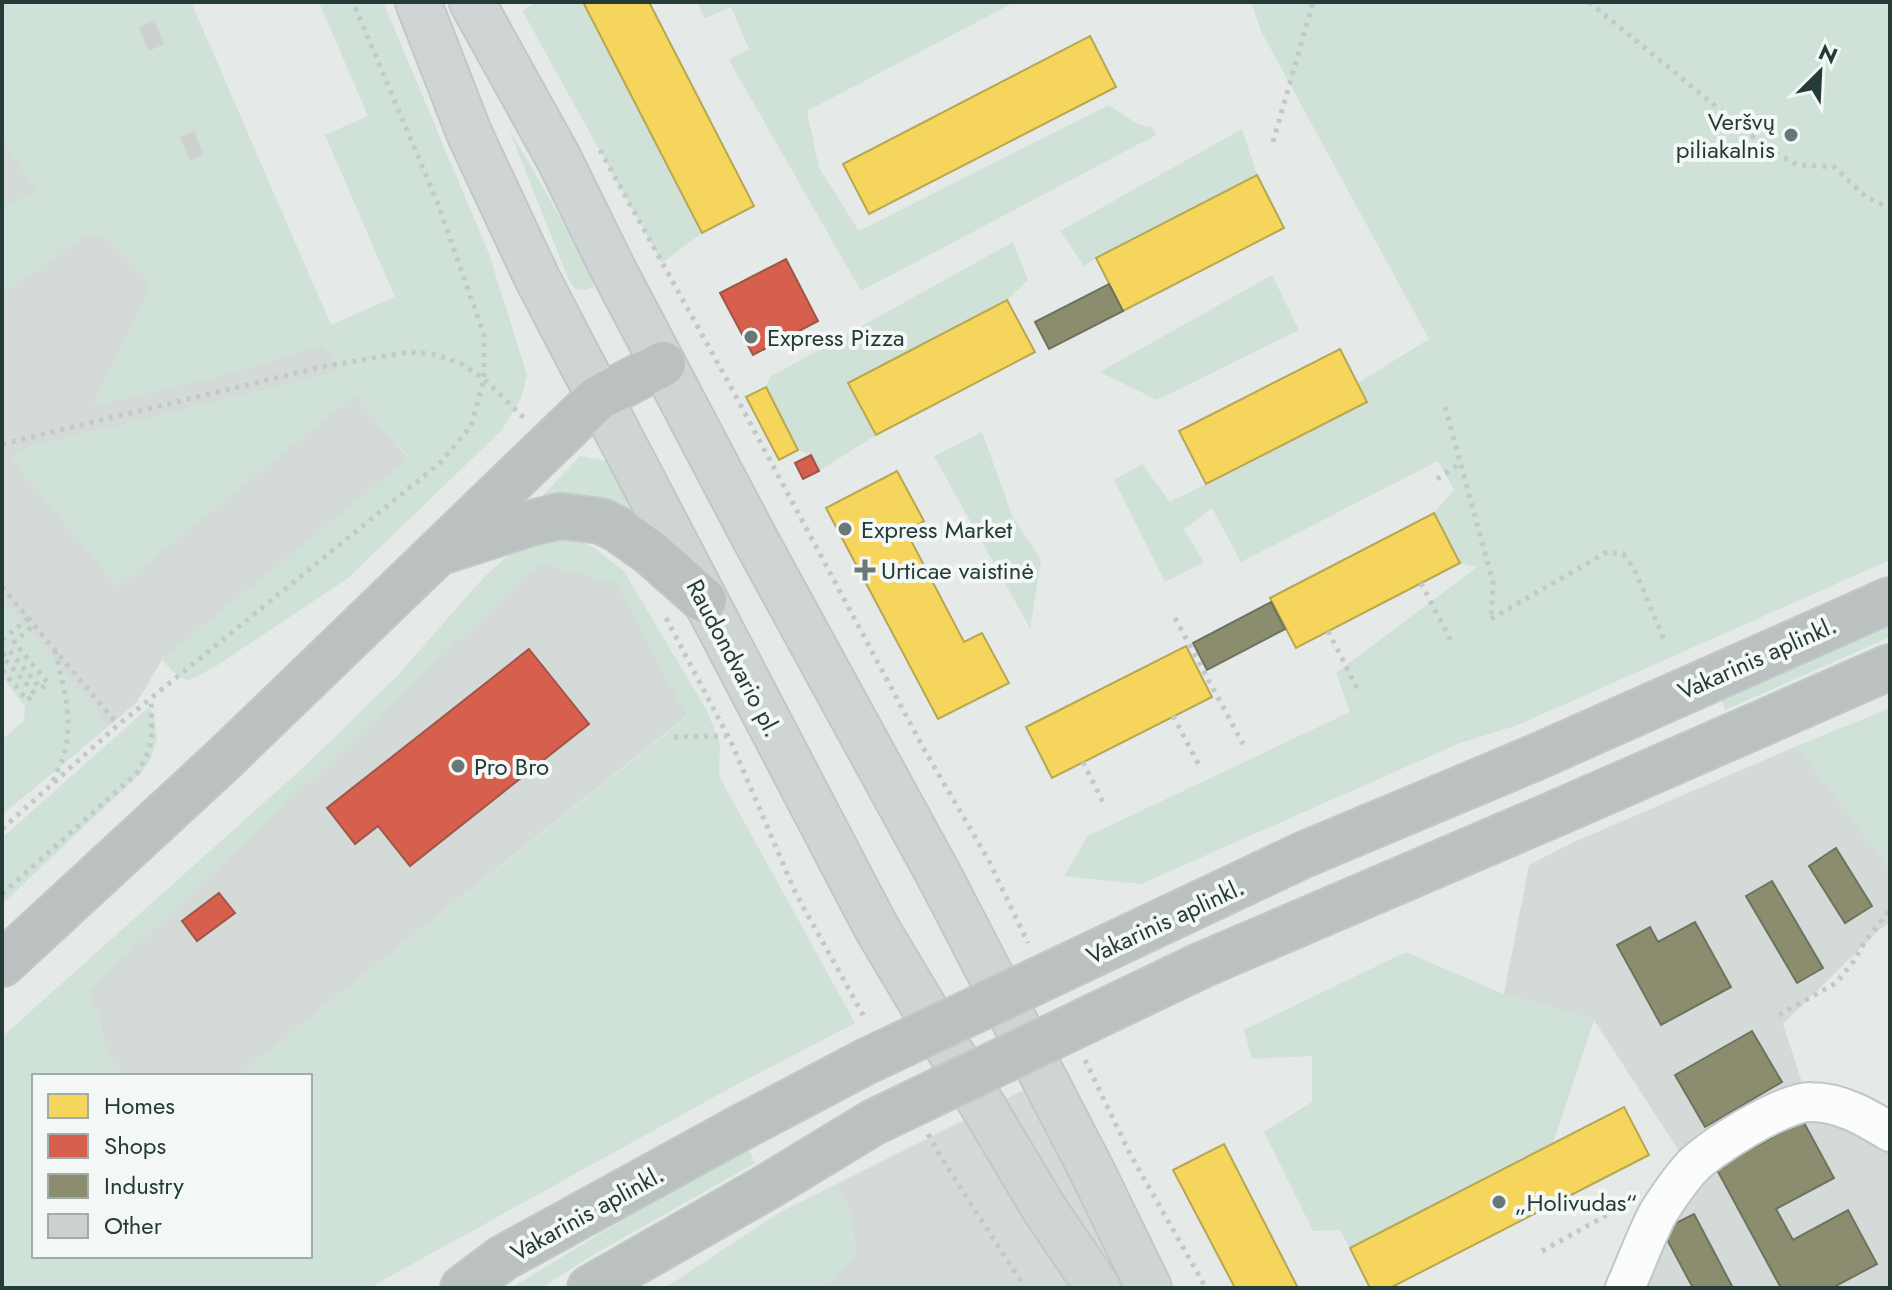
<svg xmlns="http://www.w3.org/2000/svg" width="1892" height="1290" font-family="Jost,sans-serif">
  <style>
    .built { fill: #d3dad8 }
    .green { fill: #d0e1d7; fill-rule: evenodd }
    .homes { fill: #f6d55c; stroke: #b7a751; stroke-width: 2 }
    .shops { fill: #d6604d; stroke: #a15547; stroke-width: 2 }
    .industry { fill: #8c8c6e; stroke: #6d745e; stroke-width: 2 }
    .building { fill: #ccd0cf; stroke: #ced2d1; stroke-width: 2 }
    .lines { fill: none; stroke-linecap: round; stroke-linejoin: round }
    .minor-casing { stroke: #c2c6c5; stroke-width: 42 }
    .major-casing { stroke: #c1c8c8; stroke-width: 48 }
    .highway-casing { stroke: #c1c8c8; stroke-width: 48 }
    .path { stroke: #c2c9c8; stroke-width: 5; stroke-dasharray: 4 6; stroke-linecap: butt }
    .minor { stroke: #fbfcfc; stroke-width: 38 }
    .major { stroke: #cfd5d4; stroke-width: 44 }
    .highway { stroke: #bbc1c1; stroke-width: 44 }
    .highway-bridge-casing { stroke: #c1c8c8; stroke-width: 48; stroke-linecap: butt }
    .highway-bridge { stroke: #bbc1c1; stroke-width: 44 }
    .poi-dot { fill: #687876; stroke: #f3f8f6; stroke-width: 3 }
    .labels { text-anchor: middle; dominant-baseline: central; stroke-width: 8; stroke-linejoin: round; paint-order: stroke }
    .poi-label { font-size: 24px; fill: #243b38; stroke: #f3f8f6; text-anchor: start }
    .street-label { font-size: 24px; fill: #243b38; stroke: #f3f8f6 }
  </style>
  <rect width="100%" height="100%" fill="#e5e9e8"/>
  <g class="built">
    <polygon points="2,2 324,345 355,395 409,459 162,660 137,702 109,726 2,598"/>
    <polygon points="539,563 617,582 687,716 238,1076 124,1076 107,1055 98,1013 87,992"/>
    <polygon points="1797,746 1890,869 1890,922 1878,931 1783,1024 1808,1101 1890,1132 1890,1288 1625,1288 1690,1168 1594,1020 1504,994 1529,865 1574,842"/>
    <polygon points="1044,1080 1149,1288 825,1288 856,1254 851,1216 837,1184"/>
  </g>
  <g class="green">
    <polygon points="2,2 191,2 331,325 395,297 325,135 368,116 319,2 383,2 489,254 527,375 521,398 502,430 348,578 216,666 188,681 172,671 162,660 409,458 355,395 118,587 11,459 25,448 340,371 324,345 222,376 92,406 146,297 148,281 106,237 91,233 7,291 2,291 2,206 37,192 2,140"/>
    <polygon points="538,2 583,2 702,233 662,263 522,10"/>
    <polygon points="697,2 1015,2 807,111 819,168 859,231 1109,105 1137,124 1152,127 1156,135 861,291 729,60 749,49 731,7 705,18"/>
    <polygon points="1251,2 1890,2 1890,560 1518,725 1460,743 1141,884 1064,876 1088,836 1350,712 1336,673 1477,567 1460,563 1434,513 1454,490 1438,461 1241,562 1212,508 1184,530 1204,562 1165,582 1114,480 1142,464 1170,502 1367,402 1358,383 1429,339 1261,31"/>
    <polygon points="509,129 595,277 594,287 583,290 575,289 568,278"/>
    <polygon points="1242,129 1257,175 1096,258 1084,266 1060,231"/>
    <polygon points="1013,242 1028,280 1007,300 849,383 876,435 819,471 811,455 798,450 766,387 770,377"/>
    <polygon points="1272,275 1299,330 1157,400 1100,372"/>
    <polygon points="982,432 1013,518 1041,560 1030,628 934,456"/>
    <polygon points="580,456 611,462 645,525 533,506"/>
    <path d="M 587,533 L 584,543 L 593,547 L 624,571 L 707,711 L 720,744 L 719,776 L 855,1023 L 721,1093 L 369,1288 L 2,1288 L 2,1037 L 306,765 L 398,675 L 484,577 L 518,547 ZM 539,564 L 617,583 L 687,717 L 238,1076 L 310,1076 L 310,1256 L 34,1256 L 34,1076 L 124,1076 L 107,1055 L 98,1013 L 87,992 Z"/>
    <polygon points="2,598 109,726 2,815 2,740 24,721 25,707 2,676"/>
    <polygon points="1890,623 1890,637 1725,710 1719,695"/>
    <polygon points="148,708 152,710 157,737 151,758 141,773 2,904 2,838"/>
    <polygon points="1890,708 1890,869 1797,746"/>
    <polygon points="1406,952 1504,994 1594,1020 1553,1143 1350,1248 1340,1230 1313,1231 1264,1132 1312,1102 1312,1056 1252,1059 1244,1030"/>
    <polygon points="746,1145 755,1163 591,1256 542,1288 511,1288"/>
    <polygon points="837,1184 851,1216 856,1254 825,1288 665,1288 780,1212"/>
  </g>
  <g class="homes">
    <polygon points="583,2 649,2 754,206 702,233"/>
    <polygon points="1090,36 1116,87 869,214 843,164"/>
    <polygon points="1257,175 1284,228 1123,311 1096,258"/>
    <polygon points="1007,300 1035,352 876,435 848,383"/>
    <polygon points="1340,349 1367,402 1206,484 1179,431"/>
    <polygon points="766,387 798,450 779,460 746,397"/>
    <polygon points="897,471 924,521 906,531 964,642 982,633 1009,683 938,719 826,508"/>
    <polygon points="1434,513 1460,563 1296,648 1270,598"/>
    <polygon points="1186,646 1212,697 1052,778 1026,727"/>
    <polygon points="1624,1107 1649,1155 1390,1288 1370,1288 1350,1248"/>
    <polygon points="1224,1144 1298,1288 1235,1288 1173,1170"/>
  </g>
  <g class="shops">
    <polygon points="786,259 818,321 753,355 720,293"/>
    <polygon points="811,455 819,471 803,479 795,463"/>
    <polygon points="529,649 589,724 410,866 378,826 355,844 327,808"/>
    <polygon points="219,893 235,913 197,941 182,921"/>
  </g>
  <g class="industry">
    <polygon points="1109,284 1123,311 1049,349 1035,322"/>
    <polygon points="1271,602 1285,629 1207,670 1193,643"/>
    <polygon points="1836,848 1872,906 1845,923 1809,866"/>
    <polygon points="1772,881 1823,968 1797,983 1746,896"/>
    <polygon points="1695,922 1731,987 1661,1025 1617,945 1650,927 1658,942"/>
    <polygon points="1752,1031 1782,1082 1705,1127 1675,1075"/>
    <polygon points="1803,1121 1834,1178 1776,1209 1793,1240 1848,1210 1877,1264 1832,1288 1781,1288 1716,1168"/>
    <polygon points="1694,1214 1733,1288 1693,1288 1662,1230"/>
  </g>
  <g class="building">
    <polygon points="154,22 163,44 149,50 140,27"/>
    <polygon points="194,132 202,155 190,159 181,137"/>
  </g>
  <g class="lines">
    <defs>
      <path id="minor" d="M 1625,1288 C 1636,1264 1645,1238 1657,1215 C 1666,1200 1678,1183 1689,1170 C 1706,1149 1785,1101 1811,1102 C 1840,1102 1866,1117 1890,1132"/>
      <g id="major">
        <polyline points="418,2 470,135 537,278 876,927 1045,1210 1098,1288"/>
        <polyline points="472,2 559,159 613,269 755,539 941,879 1092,1171 1149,1288"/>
      </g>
      <g id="highway">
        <polyline points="447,550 527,524 560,516 601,521 617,529 651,553 704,600"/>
        <polyline points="1534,758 1890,600"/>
        <polyline points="1559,812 1890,667"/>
        <polyline points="2,964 225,758 598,398 663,364"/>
        <polyline points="463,1288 503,1258 738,1129"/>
        <polyline points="590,1288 767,1187"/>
      </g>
    </defs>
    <use href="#minor" class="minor-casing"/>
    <use href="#major" class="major-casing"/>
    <use href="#highway" class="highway-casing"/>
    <g class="path">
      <polyline points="1589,2 1769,150 1798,165 1834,167 1866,197 1890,208"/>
      <polyline points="1273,142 1313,2"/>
      <polyline points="600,150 732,389 925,751 988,859 1028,943"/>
      <polyline points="1445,407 1493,582 1491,618"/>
      <polyline points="2,444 321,367 409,352 433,354 460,363 484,379 524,418"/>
      <polyline points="1437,479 1461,463"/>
      <polyline points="1421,583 1451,641"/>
      <polyline points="2,587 118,725"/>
      <polyline points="666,618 731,742 796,894 866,1020"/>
      <polyline points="1175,618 1243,744"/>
      <polyline points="1491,619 1607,552 1623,554 1634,568 1665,642"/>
      <polyline points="1328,631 1358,690"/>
      <polyline points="2,640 29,618"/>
      <polyline points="2,670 27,700 35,694 2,656 9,650 41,689 48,683 14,642 34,625"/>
      <polyline points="1173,716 1199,765"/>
      <polyline points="674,737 727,736"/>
      <polyline points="1083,762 1105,806"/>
      <path d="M 53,781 C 57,771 63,761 65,751 C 73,717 63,684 55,651"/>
      <polyline points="2,829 118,725 440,463 471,426 484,379 484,335 438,204 353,2"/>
      <path d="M 2,894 L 137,773 C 155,745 152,732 151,700"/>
      <polyline points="1779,1015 1836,983 1854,961 1866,940 1890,910"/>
      <polyline points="1085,1060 1129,1152 1206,1288"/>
      <polyline points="928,1134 939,1154 1025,1288"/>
      <polyline points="1542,1251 1623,1206"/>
    </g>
    <use href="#minor" class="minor"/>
    <use href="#major" class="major"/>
    <use href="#highway" class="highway"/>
    <defs>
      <g id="highway-bridge">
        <polyline points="738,1129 865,1062 1303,855 1534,758"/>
        <polyline points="767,1187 874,1122 1202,965 1559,812"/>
      </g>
    </defs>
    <use href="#highway-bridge" class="highway-bridge-casing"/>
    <use href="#highway-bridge" class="highway-bridge"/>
  </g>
  <g class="poi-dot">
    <circle cx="1791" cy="135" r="8"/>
    <circle cx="751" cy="337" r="8"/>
    <circle cx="845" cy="529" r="8"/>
    <path d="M861 558h8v8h8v8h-8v8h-8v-8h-8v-8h8z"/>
    <circle cx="458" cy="766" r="8"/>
    <circle cx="1499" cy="1202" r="8"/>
  </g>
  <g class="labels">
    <g class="poi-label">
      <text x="1775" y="121" text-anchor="end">Veršvų<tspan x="1775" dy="28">piliakalnis</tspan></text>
      <text x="767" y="337">Express Pizza</text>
      <text x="861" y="529">Express Market</text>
      <text x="881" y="570">Urticae vaistinė</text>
      <text x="474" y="766">Pro Bro</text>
      <text x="1515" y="1202">„Holivudas“</text>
    </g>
    <g class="street-label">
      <text transform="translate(734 658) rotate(62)">Raudondvario pl.</text>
      <text transform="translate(1757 658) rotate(-24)">Vakarinis aplinkl.</text>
      <text transform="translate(1165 921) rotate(-25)">Vakarinis aplinkl.</text>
      <text transform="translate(587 1213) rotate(-29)">Vakarinis aplinkl.</text>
    </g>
  </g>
  <rect width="1892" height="1290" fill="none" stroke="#243b38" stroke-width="8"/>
  <rect x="32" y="1074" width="280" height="184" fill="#f3f8f6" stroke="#a0acaa" stroke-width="2"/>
  <rect x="48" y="1094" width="40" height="24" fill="#f6d55c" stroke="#a0acaa" stroke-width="2"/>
  <text x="104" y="1114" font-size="24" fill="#243b38">Homes</text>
  <rect x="48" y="1134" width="40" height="24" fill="#d6604d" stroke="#a0acaa" stroke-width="2"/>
  <text x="104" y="1154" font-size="24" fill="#243b38">Shops</text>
  <rect x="48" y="1174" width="40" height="24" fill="#8c8c6e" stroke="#a0acaa" stroke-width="2"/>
  <text x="104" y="1194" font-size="24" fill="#243b38">Industry</text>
  <rect x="48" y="1214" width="40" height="24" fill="#ccd0cf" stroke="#a0acaa" stroke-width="2"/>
  <text x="104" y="1234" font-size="24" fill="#243b38">Other</text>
  <g transform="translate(1820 72) rotate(24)" stroke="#f3f8f6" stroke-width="6" paint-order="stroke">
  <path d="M0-6L14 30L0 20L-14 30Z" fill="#243b38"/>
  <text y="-12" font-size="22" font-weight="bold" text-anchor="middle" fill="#243b38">N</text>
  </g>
</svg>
